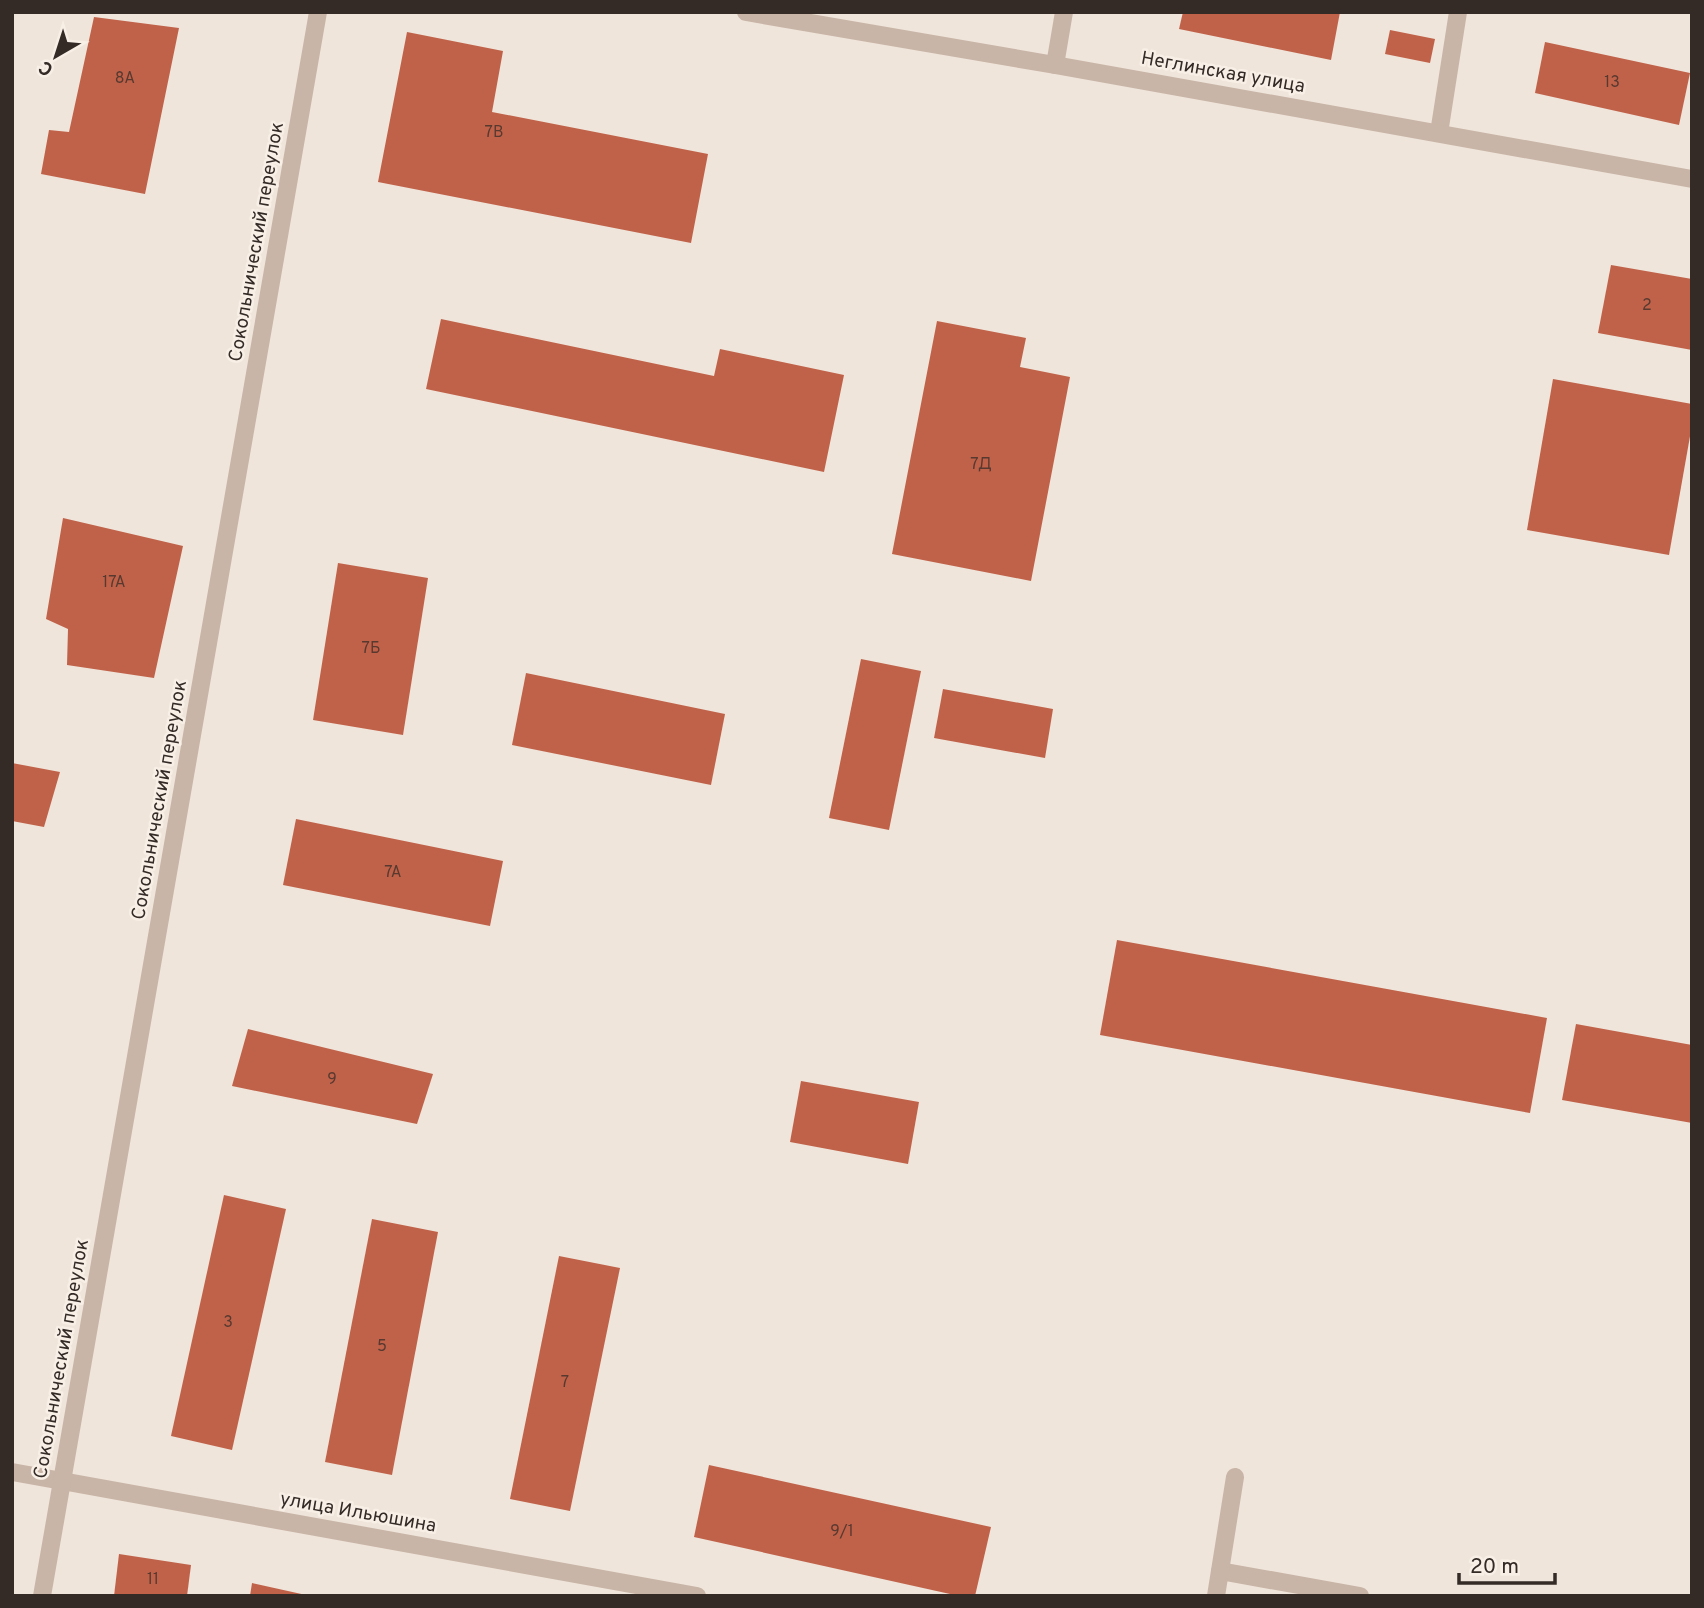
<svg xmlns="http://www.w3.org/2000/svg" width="1704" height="1608" font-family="Overpass,sans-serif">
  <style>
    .building { fill: #c06249 }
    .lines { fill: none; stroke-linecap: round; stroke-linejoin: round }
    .minor { stroke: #c8b5a7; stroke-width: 18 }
    .tertiary { stroke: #c8b5a7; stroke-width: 18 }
    .labels { text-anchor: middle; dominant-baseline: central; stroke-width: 5; stroke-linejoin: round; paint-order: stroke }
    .number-label { font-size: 16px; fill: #573930 }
    .street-label { font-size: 19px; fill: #342b27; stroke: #f8f0e7 }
  </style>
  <rect width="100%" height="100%" fill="#f0e5db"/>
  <g class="building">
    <polygon points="1183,12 1340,12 1331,60 1179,29"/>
    <polygon points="94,17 179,28 145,194 41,174 49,130 69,132"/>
    <polygon points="1390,30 1435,39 1430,63 1385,54"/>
    <polygon points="407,32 503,51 492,112 708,154 691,243 378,182"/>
    <polygon points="1545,42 1690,73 1679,125 1535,93"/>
    <polygon points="1611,265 1692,279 1692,350 1598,333"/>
    <polygon points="441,319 714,376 720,349 844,375 824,472 426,389"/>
    <polygon points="937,321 1026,338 1020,367 1070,377 1031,581 892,554"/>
    <polygon points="1553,379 1692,404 1692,425 1669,555 1527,530"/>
    <polygon points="63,518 183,546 154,678 67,665 68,629 46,619"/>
    <polygon points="338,563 428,578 403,735 313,720"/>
    <polygon points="861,659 921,671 889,830 829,818"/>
    <polygon points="526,673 725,714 711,785 512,745"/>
    <polygon points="943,689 1053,709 1045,758 934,738"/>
    <polygon points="12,763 60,772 44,827 12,821"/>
    <polygon points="296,819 503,861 490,926 283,885"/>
    <polygon points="1117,940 1547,1018 1530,1113 1100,1035"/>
    <polygon points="1576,1024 1692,1045 1692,1123 1562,1100"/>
    <polygon points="248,1029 433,1074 417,1124 232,1086"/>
    <polygon points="801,1081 919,1102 908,1164 790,1142"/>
    <polygon points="224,1195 286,1209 232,1450 171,1436"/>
    <polygon points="372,1219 438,1232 392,1475 325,1462"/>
    <polygon points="559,1256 620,1268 570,1511 510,1499"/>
    <polygon points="709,1465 991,1527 975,1596 959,1596 694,1537"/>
    <polygon points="119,1554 191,1565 187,1596 114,1596"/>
    <polygon points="252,1583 306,1595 306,1596 250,1596"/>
  </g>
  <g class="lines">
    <g class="minor">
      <polyline points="1055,65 1064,12"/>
      <polyline points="1439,133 1458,12"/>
      <polyline points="12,1472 62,1481"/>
      <polyline points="1220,1571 1360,1596"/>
      <polyline points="1216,1596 1235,1477"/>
    </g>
    <g class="tertiary">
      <polyline points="746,12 1055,65 1692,179"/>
      <polyline points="62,1481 697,1596"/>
      <polyline points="42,1596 318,12"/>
    </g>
  </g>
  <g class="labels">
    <g class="number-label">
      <text x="125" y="79">8А</text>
      <text x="1612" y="83">13</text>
      <text x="494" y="133">7В</text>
      <text x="1647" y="306">2</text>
      <text x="981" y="465">7Д</text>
      <text x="114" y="583">17А</text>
      <text x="371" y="649">7Б</text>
      <text x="393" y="873">7А</text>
      <text x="332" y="1080">9</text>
      <text x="228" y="1323">3</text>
      <text x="382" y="1347">5</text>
      <text x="565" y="1383">7</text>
      <text x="842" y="1532">9/1</text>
      <text x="153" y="1580">11</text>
    </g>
    <g class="street-label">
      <text transform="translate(1223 73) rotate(10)">Неглинская улица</text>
      <text transform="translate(257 242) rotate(-80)">Сокольнический переулок</text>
      <text transform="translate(160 800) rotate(-80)">Сокольнический переулок</text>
      <text transform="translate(62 1359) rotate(-80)">Сокольнический переулок</text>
      <text transform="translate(358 1513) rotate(10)">улица Ильюшина</text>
    </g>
  </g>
  <rect width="1704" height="1608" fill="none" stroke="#342b27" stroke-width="28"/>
  <g transform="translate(56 56) rotate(219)" stroke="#f8f0e7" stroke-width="5" paint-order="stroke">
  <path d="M0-5L12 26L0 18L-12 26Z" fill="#342b27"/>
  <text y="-10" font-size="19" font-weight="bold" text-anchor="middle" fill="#342b27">С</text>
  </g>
  <path d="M1459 1573v10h96v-10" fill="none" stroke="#342b27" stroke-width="3.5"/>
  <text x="1470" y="1573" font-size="21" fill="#342b27" stroke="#f8f0e7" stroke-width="5" paint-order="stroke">20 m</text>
</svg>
